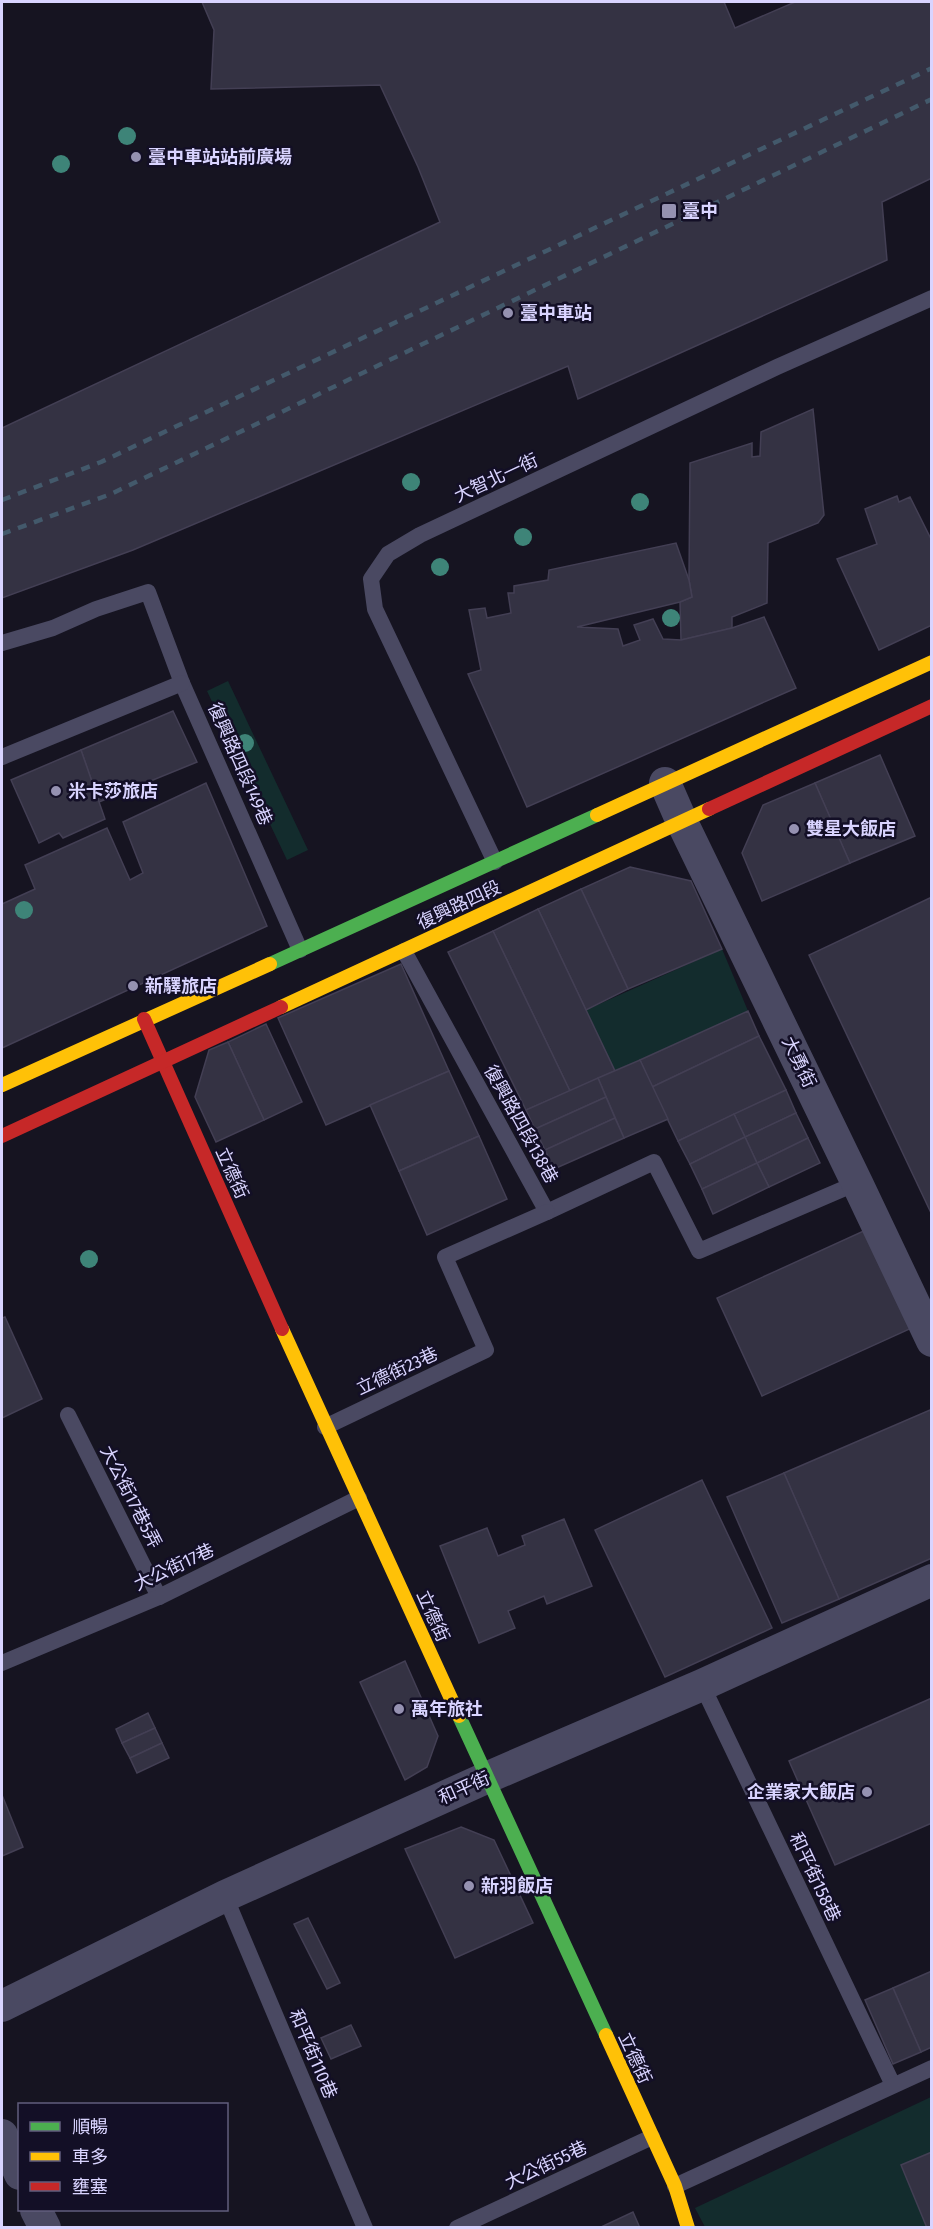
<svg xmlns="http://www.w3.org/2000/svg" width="933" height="2229" font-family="'Fira Sans Condensed','Noto Sans TC',sans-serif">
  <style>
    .green { fill: #132c2d }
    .building { fill: #343243; stroke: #433f54; stroke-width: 1.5 }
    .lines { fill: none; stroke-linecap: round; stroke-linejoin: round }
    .lane { stroke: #4a4962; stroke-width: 16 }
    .street { stroke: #4a4962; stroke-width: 32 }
    .fast { stroke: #4caf50; stroke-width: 14 }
    .slow { stroke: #ffc107; stroke-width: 14 }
    .jam { stroke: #c62828; stroke-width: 14 }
    .rail { stroke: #43596b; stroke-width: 4.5; stroke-dasharray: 9 8; stroke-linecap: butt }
    .tree { fill: #3e8478 }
    .poi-dot { fill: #9591b1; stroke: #130f26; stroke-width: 2 }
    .labels { text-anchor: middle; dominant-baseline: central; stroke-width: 5; stroke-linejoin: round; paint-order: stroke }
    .poi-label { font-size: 18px; font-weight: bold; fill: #d9d4ff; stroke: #130f26; text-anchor: start }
    .street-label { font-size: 18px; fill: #d9d4ff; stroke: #130f26 }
  </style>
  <rect width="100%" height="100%" fill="#161421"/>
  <g class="green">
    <polygon points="228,681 308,850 287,860 207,691"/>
    <polygon points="722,949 748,1011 615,1071 586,1010"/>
    <polygon points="931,2097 931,2227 705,2227 695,2208"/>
  </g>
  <g class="building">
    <polygon points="202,2 724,2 735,28 795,2 932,2 932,178 882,202 887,260 578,399 568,366 133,550 2,598 2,428 440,222 418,167 380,85 211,89 214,30"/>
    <polygon points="813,409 824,515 818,523 768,543 767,603 732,617 732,628 681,640 680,602 692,597 689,580 690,463 752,443 752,457 760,456 761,432"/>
    <polygon points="897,496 899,502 910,497 932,541 932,625 879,650 837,559 877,544 865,509"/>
    <polygon points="676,543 689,580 692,597 680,602 577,627 618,629 623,646 640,640 634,625 653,619 663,639 681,640 732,628 764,617 796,688 527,807 468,674 481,670 469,610 485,608 487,618 511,613 508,593 514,593 514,586 548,580 549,570"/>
    <polygon points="173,711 197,762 99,802 81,750"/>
    <polygon points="81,750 105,819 63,838 59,833 39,843 11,780"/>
    <polygon points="880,755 915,836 850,863 815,783"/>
    <polygon points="206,783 267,926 2,1048 2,904 35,889 25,865 107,828 130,880 143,873 123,822"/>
    <polygon points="815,783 850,863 762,901 742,853 763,805"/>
    <polygon points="630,867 691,881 722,949 628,989 581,889"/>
    <polygon points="581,889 628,989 586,1010 538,909"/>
    <polygon points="932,897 932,1215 809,955"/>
    <polygon points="538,909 615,1071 570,1091 493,931"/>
    <polygon points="493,931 570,1091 526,1110 448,952"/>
    <polygon points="401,964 449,1071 326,1125 278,1018"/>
    <polygon points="748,1011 759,1036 652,1087 640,1060"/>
    <polygon points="266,1024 302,1102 264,1120 228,1042"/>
    <polygon points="759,1036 786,1090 678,1141 652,1087"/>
    <polygon points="228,1042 264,1120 216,1142 195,1097 209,1050"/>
    <polygon points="640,1060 668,1119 624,1138 598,1078"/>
    <polygon points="449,1071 479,1136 399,1171 370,1105"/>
    <polygon points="598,1078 606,1097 535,1129 526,1110"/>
    <polygon points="786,1090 796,1113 745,1137 734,1114"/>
    <polygon points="606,1097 615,1118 545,1150 535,1129"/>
    <polygon points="796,1113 808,1138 757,1163 745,1137"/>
    <polygon points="734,1114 745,1137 690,1164 678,1141"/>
    <polygon points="615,1118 624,1138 554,1169 545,1150"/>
    <polygon points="479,1136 507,1199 427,1235 399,1171"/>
    <polygon points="745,1137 757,1163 702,1189 690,1164"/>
    <polygon points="808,1138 820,1163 769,1187 757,1163"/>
    <polygon points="757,1163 769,1187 713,1214 702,1189"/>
    <polygon points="868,1229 914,1327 762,1396 717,1298"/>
    <polygon points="5,1317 42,1399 2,1418 2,1318"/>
    <polygon points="930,1410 932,1415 932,1558 839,1599 784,1473"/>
    <polygon points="784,1473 839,1599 782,1623 727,1497"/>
    <polygon points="702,1480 772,1628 665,1677 595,1530"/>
    <polygon points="564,1519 592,1586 547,1604 544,1596 508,1611 515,1628 479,1643 440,1546 487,1528 498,1556 525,1545 522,1536"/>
    <polygon points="405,1661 438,1736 427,1767 405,1780 360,1682"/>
    <polygon points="932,1698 932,1823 835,1865 789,1761"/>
    <polygon points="148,1713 155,1728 122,1743 116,1729"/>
    <polygon points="155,1728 162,1743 130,1758 122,1743"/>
    <polygon points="162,1743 169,1758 137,1773 130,1758"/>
    <polygon points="2,1795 23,1847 2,1856"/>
    <polygon points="461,1827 494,1840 533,1923 455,1958 405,1849"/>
    <polygon points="308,1918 340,1983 327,1989 294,1924"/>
    <polygon points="932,1971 932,2047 921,2052 893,1988"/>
    <polygon points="893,1988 921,2052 893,2064 865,2000"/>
    <polygon points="351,2025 361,2046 331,2059 321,2038"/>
    <polygon points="932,2152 932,2228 927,2228 901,2165"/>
    <polygon points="633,2212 640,2228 599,2228"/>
  </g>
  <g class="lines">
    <g class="lane">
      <polyline points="2,643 53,628 96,609 148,592 182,683 300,950"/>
      <polyline points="2,757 182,683"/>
      <polyline points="495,862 375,609 371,579 388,554 420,535 777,367 932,298"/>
      <polyline points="404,951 547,1212 654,1162 699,1251 857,1183"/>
      <polyline points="68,1415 159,1597"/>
      <polyline points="325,1427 486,1350 445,1257 547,1212"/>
      <polyline points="2,1663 159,1597 359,1498"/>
      <polyline points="702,1685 893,2085"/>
      <polyline points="225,1896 365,2228"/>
      <polyline points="675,2186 932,2068"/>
      <polyline points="457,2228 652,2137"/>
    </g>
    <g class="street">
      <polyline points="665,783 682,822 857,1183 932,1341"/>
      <polyline points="2,2006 225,1896 486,1778 702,1685 932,1580"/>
      <polyline points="2,2135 20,2174"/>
      <polyline points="36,2210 45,2228"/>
    </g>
    <g class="fast">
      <polyline points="270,964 597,815"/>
      <polyline points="459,1716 606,2035"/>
    </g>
    <g class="slow">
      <polyline points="597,815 932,662"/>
      <polyline points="281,1007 709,809"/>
      <polyline points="2,1085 270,964"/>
      <polyline points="282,1329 459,1716"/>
      <polyline points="606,2035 675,2186 688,2228"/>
    </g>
    <g class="jam">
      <polyline points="709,809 932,706"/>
      <polyline points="144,1019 282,1329"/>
      <polyline points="2,1136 281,1007"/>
    </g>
    <g class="rail">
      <polyline points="2,500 101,462 932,68"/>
      <polyline points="2,534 111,494 932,99"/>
    </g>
  </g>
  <g class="tree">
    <circle cx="127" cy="136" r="9"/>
    <circle cx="61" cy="164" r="9"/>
    <circle cx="411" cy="482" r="9"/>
    <circle cx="640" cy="502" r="9"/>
    <circle cx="523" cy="537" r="9"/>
    <circle cx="440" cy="567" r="9"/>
    <circle cx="671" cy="618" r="9"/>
    <circle cx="245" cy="743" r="9"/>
    <circle cx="24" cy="910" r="9"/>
    <circle cx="89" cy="1259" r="9"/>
  </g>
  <g class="poi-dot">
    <circle cx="136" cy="157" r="6"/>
    <rect x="661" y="203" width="16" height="16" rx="3"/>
    <circle cx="508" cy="313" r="6"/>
    <circle cx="56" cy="791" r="6"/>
    <circle cx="794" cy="829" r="6"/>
    <circle cx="133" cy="986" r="6"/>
    <circle cx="399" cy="1709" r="6"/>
    <circle cx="867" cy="1792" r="6"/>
    <circle cx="469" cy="1886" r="6"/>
  </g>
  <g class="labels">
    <g class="poi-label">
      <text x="148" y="157">臺中車站站前廣場</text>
      <text x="682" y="211">臺中</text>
      <text x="520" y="313">臺中車站</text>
      <text x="68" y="791">米卡莎旅店</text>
      <text x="806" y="829">雙星大飯店</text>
      <text x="145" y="986">新驛旅店</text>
      <text x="411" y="1709">萬年旅社</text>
      <text x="855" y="1792" text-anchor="end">企業家大飯店</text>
      <text x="481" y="1886">新羽飯店</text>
    </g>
    <g class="street-label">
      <text transform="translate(496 478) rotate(-25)">大智北一街</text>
      <text transform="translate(240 764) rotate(66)">復興路四段149巷</text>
      <text transform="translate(459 905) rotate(-25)">復興路四段</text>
      <text transform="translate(799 1062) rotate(64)">大勇街</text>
      <text transform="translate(521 1124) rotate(61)">復興路四段138巷</text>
      <text transform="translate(232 1173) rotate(66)">立德街</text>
      <text transform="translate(397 1371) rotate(-25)">立德街23巷</text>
      <text transform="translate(131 1497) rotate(63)">大公街17巷5弄</text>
      <text transform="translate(174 1567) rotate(-25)">大公街17巷</text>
      <text transform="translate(433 1616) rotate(66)">立德街</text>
      <text transform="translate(464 1788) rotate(-24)">和平街</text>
      <text transform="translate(815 1877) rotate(65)">和平街158巷</text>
      <text transform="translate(313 2054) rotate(67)">和平街110巷</text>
      <text transform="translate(635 2058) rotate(65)">立德街</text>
      <text transform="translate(546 2165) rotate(-25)">大公街55巷</text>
    </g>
  </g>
  <rect width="933" height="2229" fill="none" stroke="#d9d4ff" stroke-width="6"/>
  <rect x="18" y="2103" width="210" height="108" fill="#130f26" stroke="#625e7d" stroke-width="1.5"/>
  <rect x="30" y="2122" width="30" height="9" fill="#4caf50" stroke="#625e7d" stroke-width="1.5"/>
  <text x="72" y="2133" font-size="18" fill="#d9d4ff">順暢</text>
  <rect x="30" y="2152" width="30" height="9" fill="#ffc107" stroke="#625e7d" stroke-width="1.5"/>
  <text x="72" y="2163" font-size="18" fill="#d9d4ff">車多</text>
  <rect x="30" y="2182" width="30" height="9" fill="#c62828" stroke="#625e7d" stroke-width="1.5"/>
  <text x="72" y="2193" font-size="18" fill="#d9d4ff">壅塞</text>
</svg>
